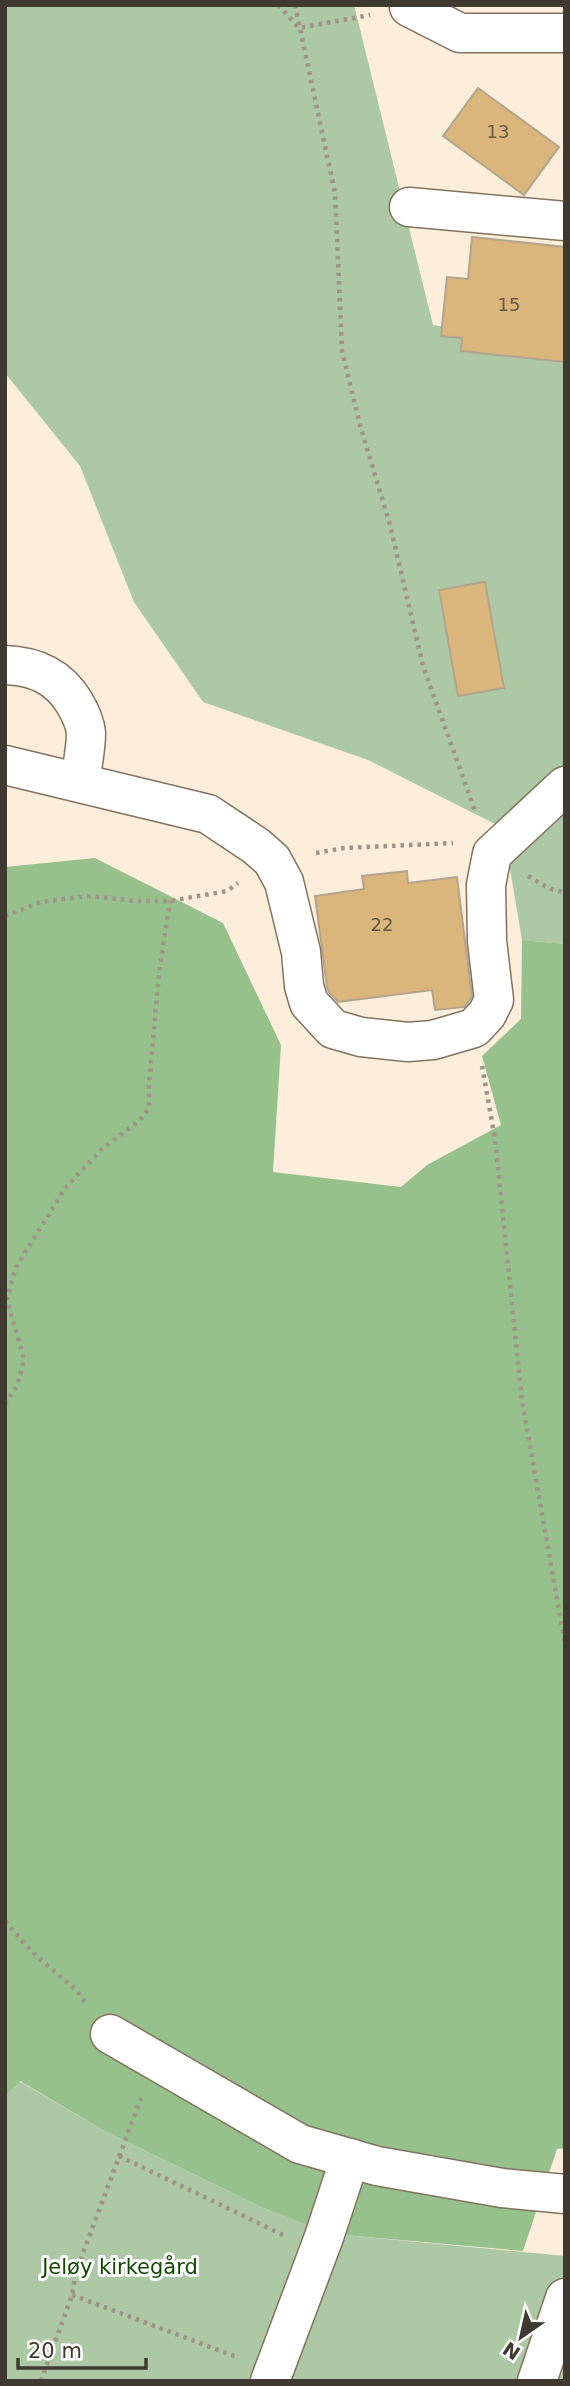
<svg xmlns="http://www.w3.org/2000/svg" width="570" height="2386" font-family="'DejaVu Sans',sans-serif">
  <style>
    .green { fill: #acc8a5 }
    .forest { fill: #96c18c }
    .building { fill: #dbb67c; stroke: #b3a48d; stroke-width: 2 }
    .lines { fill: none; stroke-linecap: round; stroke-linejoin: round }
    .minor-casing { stroke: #83725e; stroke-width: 41 }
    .path { stroke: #9f9486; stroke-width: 4.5; stroke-dasharray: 3.5 5; stroke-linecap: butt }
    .minor { stroke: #fff; stroke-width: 38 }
    .labels { text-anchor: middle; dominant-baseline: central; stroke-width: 6; stroke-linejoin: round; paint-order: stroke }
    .number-label { font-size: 18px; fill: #675843 }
    .park-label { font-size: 21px; fill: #114b00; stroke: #fff }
  </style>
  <rect width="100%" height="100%" fill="#fdeedc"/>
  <g class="green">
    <polygon points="5,5 354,5 433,325 565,344 565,944 522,940 503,828 368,760 203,702 134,602 80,466 5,373"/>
    <polygon points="19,2081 103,2130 261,2207 310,2226 344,2235 565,2256 565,2381 5,2381 5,2097"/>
  </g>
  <polygon class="forest" points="95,858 223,923 281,1045 273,1172 401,1187 427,1165 501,1125 482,1056 521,1019 522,940 565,944 565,2148 557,2149 523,2251 344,2235 310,2226 261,2207 103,2130 20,2081 5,2097 5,867"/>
  <g class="building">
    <polygon points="478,88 559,147 524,195 443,136"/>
    <polygon points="472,237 565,247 565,362 461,351 462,338 441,336 447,277 468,279"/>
    <polygon points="485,582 504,688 458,696 439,590"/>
    <polygon points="407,871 408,883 457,877 472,996 469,1001 464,1007 435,1010 432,990 338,1002 329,992 327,987 315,896 364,889 362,876"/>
  </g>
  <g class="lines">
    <defs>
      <g id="minor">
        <polyline points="409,7 460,33 565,33"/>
        <polyline points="409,207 565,221"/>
        <path d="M 5,665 C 35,666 58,676 74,702 C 80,712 85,722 86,733 C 86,749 82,767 80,782"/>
        <polyline points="5,765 208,814 256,846 272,860 284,882 301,952 304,986 309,1003 333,1029 361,1037 408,1042 433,1040 474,1028 487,1014 494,1000 487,941 486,885 492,854 565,786"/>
        <polyline points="110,2034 300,2144 377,2166 502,2188 565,2194"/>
        <polyline points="270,2381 324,2237 350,2158"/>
        <polyline points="537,2381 565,2298"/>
      </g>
    </defs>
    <use href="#minor" class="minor-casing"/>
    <g class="path">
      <polyline points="278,5 299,28 370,15"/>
      <polyline points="295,5 335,193 342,351 360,425 390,525 423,666 476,814"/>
      <polyline points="316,853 344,848 453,843"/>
      <polyline points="528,876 548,888 565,893"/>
      <polyline points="5,916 41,902 87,896 136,901 170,901 227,891 238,883"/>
      <polyline points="482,1066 495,1139 522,1401 565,1644"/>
      <polyline points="5,1404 17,1386 24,1360 7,1299 16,1267 66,1187 102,1149 139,1121 149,1109 149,1085 159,973 170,901"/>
      <polyline points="5,1921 31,1951 76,1990 86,2003"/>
      <polyline points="119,2156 283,2235"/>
      <polyline points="72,2295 237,2357"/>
      <polyline points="41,2381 72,2295 76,2272 141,2098"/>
    </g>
    <use href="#minor" class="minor"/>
  </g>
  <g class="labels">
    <g class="number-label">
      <text x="498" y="131">13</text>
      <text x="509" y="304">15</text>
      <text x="382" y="924">22</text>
    </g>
    <g class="park-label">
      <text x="120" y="2267">Jeløy kirkegård</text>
    </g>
  </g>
  <rect width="570" height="2386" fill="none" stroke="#403930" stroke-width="14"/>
  <g transform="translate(521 2337) rotate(214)" stroke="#ffffff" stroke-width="5" paint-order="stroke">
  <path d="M0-5L12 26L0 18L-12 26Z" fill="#403930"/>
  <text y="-10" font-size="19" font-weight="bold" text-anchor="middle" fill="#403930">N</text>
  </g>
  <path d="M18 2358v10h128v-10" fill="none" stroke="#403930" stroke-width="3.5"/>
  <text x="28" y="2358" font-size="21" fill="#403930" stroke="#ffffff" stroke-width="5" paint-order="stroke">20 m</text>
</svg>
